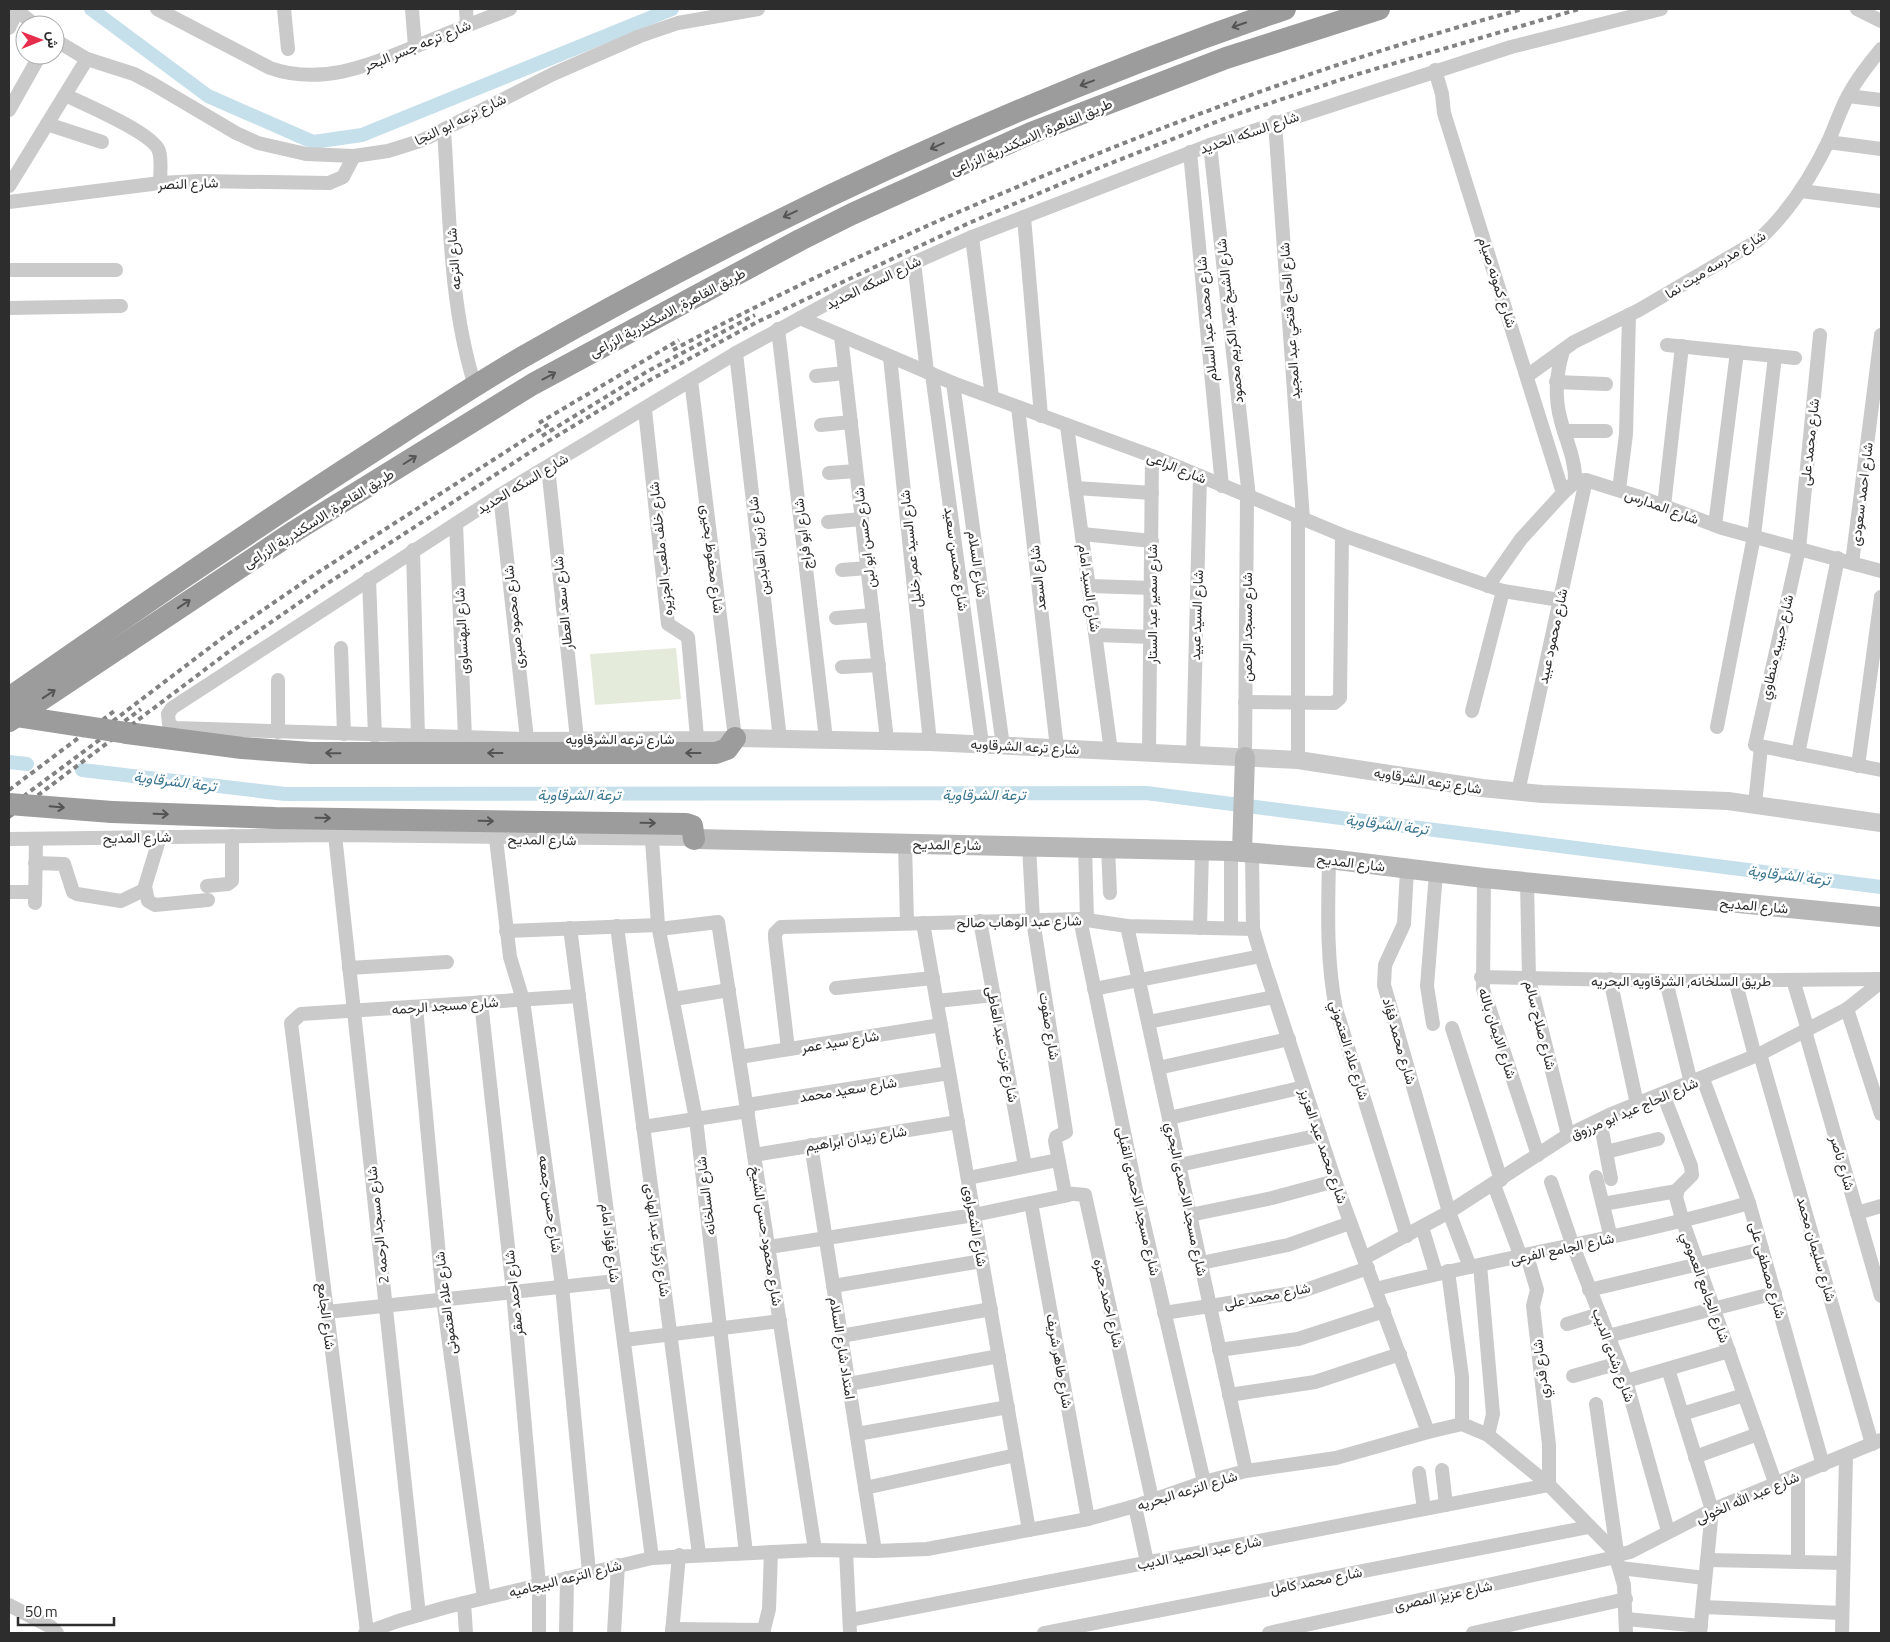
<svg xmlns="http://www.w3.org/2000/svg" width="1890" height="1642" font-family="'Titillium Web',Vazirmatn,sans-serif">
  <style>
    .green { fill: #e5ebda }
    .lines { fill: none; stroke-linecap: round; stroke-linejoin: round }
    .canal { stroke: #c6e0eb; stroke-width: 14 }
    .minor { stroke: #cacaca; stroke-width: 14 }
    .tertiary { stroke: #cacaca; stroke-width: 18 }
    .secondary { stroke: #b7b7b7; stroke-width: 20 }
    .trunk { stroke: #9c9c9c; stroke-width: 22 }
    .rail { stroke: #828282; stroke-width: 4; stroke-dasharray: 5 4; stroke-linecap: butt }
    .trunk-bridge { stroke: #9c9c9c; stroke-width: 22 }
    .oneway { stroke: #545454 }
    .labels { text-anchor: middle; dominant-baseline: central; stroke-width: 5; stroke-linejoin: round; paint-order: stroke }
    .street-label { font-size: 14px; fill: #2d2d2d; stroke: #fff }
    .water-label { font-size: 15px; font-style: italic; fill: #3b768f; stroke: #fff }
  </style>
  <rect width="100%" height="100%" fill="#fff"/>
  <polygon class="green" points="676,648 681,699 595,705 590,654"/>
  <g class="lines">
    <g class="canal">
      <polyline points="91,9 208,96 313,142 362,135 672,9"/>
      <polyline points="9,762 27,764"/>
      <polyline points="82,770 285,794 1146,793 1881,887"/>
    </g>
    <g class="minor">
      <polyline points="15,9 35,25"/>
      <path d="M 157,9 L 270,68 C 324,87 374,63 424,43 C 453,31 481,20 510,9"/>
      <polyline points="284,9 288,49"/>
      <polyline points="412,9 415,47"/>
      <polyline points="466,9 467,25"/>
      <polyline points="1857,9 1881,21"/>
      <polyline points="9,28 17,11"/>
      <polyline points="55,40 87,59 134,74 153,84 236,133 258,143 306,154 354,156 388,151 423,140 553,74 640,36 678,23 758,9"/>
      <polyline points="1435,70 1442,94 1444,113 1563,493"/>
      <path d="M 65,95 C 84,104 153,133 159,151 C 162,160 160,174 160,183"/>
      <polyline points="1848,96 1881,100"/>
      <polyline points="9,110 40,55"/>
      <polyline points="1275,122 1303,519"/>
      <polyline points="47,124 102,142"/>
      <path d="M 444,130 C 450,216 449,304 475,386"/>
      <polyline points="1828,142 1881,149"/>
      <polyline points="1210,145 1249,497"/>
      <polyline points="1190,152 1222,486"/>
      <polyline points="9,186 87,59"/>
      <polyline points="1801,191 1881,201"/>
      <polyline points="9,202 160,183 199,181 329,183 343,177 354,156"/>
      <polyline points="1024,217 1041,416"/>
      <polyline points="972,237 992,397"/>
      <polyline points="914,262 927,372"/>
      <polyline points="9,270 116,270"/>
      <polyline points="9,308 121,306"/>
      <polyline points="800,318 953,383 1152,456 1342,535 1503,591 1560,600"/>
      <polyline points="778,329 826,739"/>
      <polyline points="1820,335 1799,549 1755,745 1881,770"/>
      <polyline points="841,336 887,740"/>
      <polyline points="1667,345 1795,358"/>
      <path d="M 1563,351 C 1556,374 1554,397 1561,421 C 1566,441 1576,460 1575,482"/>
      <polyline points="736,353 780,739"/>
      <polyline points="890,357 930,742"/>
      <polyline points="932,374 982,744"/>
      <polyline points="816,376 845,373"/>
      <path d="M 1527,376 L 1574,342 L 1639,310 L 1757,241 C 1788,214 1810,179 1828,142 C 1835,127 1840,110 1848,96 C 1857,78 1869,64 1881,49"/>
      <polyline points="691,380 735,738 527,739 175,728 169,724 168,714 172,708 500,495 736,353 850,291 972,237 1210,145 1511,47 1661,9"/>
      <polyline points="1556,382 1606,384"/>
      <polyline points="953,383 1003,746"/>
      <polyline points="1018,407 1057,748"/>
      <polyline points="645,410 668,624 688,637 697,737"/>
      <polyline points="821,425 851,422"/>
      <polyline points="1067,426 1111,751"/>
      <polyline points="1564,431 1606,431"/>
      <polyline points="548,467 577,739"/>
      <polyline points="829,473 856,471"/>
      <polyline points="1076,488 1152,493"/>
      <polyline points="1619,490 1626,434 1629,315"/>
      <polyline points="500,495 527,739"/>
      <polyline points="1664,506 1682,346"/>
      <polyline points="1298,517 1298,760"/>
      <polyline points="828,522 862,519"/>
      <polyline points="456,524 465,737"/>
      <polyline points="1715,525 1737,352"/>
      <polyline points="1082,534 1152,541"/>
      <polyline points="413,550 418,737"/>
      <polyline points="1852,563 1881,335"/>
      <polyline points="842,570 868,568"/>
      <polyline points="369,579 375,736"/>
      <polyline points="1090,586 1152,588"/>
      <polyline points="1488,586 1521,539 1563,493 1575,482 1586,480 1643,498 1722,528 1881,571"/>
      <polyline points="836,618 873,615"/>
      <polyline points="1097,635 1152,637"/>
      <polyline points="341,648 344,734"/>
      <polyline points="842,667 879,665"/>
      <polyline points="278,680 278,732"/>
      <polyline points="1245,702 1334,703 1340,698 1342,535"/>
      <polyline points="1472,711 1503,591"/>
      <polyline points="1717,727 1754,536 1775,356"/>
      <polyline points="1149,752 1152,456"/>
      <polyline points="1193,754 1200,476"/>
      <polyline points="1798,754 1838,558"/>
      <polyline points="1245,757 1247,496"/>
      <polyline points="1858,766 1881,597"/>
      <polyline points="1518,792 1586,480"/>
      <polyline points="1755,804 1761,747"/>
      <polyline points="335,835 419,1615"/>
      <polyline points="160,837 145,886 148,901 155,905 208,900"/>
      <polyline points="9,839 335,835 694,839"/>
      <polyline points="496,839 510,957 523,1000 562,1286 589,1572"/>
      <polyline points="652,840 658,925 696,1119 746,1553"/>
      <polyline points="905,843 907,923"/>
      <polyline points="1029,846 1033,920 1066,1132 1056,1137 1055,1141 1065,1193 1085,1195 1152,1499"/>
      <polyline points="1085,847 1087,920"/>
      <polyline points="1108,848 1110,893"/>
      <polyline points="1231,851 1231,928"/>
      <polyline points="1252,853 1253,929 1261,956 1335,1181 1428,1432"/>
      <path d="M 1329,859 C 1328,909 1326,959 1336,1009 L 1407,1236"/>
      <polyline points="35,863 64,864 73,892 77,894 121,901 144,890"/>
      <polyline points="1407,870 1404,924 1385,965 1384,985 1449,1212 1470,1267"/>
      <polyline points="1484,878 1483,989 1538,1155"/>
      <polyline points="1527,882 1529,979 1568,1135"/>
      <polyline points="207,886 228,884 232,881 232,836"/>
      <polyline points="9,892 35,892"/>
      <polyline points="35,903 36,839"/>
      <polyline points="1080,919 1136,1190 1204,1482"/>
      <polyline points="980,921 1025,1166"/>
      <polyline points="923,923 1029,1530"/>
      <polyline points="617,926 699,1554"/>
      <polyline points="1127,926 1246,1471"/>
      <polyline points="570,928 652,1558"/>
      <polyline points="1200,928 1202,850"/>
      <polyline points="659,929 718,922 815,1550"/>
      <polyline points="506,931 658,925"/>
      <polyline points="349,968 447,962"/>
      <polyline points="1481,977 1677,981 1881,979"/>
      <polyline points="1610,979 1637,1104"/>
      <polyline points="1735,980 1755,1056"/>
      <polyline points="1793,980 1808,1030"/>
      <polyline points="1666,981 1691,1083"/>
      <polyline points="836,988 933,978"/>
      <polyline points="1094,989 1261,956"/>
      <polyline points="674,999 729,990"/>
      <polyline points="937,1001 994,995"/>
      <polyline points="481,1002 513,1292 539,1584 539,1633"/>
      <polyline points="416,1007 443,1299 484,1598"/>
      <polyline points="1847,1009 1881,1114"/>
      <polyline points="1148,1022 1274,997"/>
      <polyline points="1433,1024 1427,986 1436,873"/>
      <polyline points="1452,1028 1501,1180"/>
      <polyline points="1805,1031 1881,1296"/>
      <polyline points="788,1049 775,938 775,933 781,927 1080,919 1127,926 1253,929"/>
      <polyline points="1760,1054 1872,1444"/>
      <polyline points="739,1057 941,1025"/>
      <polyline points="1158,1068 1289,1039"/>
      <polyline points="1703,1079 1749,1203 1823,1465"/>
      <polyline points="1663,1094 1691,1166 1692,1175 1678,1189 1676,1197 1683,1222 1776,1485"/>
      <polyline points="747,1105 949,1073"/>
      <polyline points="1169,1118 1304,1087"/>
      <polyline points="1600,1120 1611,1179"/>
      <polyline points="643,1127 748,1111"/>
      <polyline points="811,1145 875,1551"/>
      <polyline points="1606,1152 1658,1139"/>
      <polyline points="754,1155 958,1122"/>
      <polyline points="1179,1165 1320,1135"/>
      <polyline points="1596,1177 1611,1238"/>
      <polyline points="968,1178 1058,1160"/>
      <polyline points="1551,1182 1573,1246 1626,1381 1668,1531"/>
      <polyline points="1494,1185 1521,1257"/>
      <polyline points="1031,1203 1088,1519"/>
      <polyline points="1603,1204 1677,1191"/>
      <polyline points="1857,1213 1881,1206"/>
      <polyline points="1190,1215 1272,1198 1335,1181"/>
      <polyline points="1422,1227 1436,1273"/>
      <polyline points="769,1247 974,1215 1069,1195"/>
      <polyline points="1364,1258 1449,1212 1568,1135 1609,1115 1760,1054 1847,1009 1881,982"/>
      <polyline points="1201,1263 1288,1245 1350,1223"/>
      <polyline points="1480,1265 1493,1414 1488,1435"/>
      <polyline points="1448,1271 1462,1377 1462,1424"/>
      <polyline points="833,1286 982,1261"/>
      <path d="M 1376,1289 C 1499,1257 1626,1238 1749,1203"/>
      <polyline points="1589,1290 1762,1249"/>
      <polyline points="327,1312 616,1281"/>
      <polyline points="1164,1313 1300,1292 1368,1268"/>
      <polyline points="1567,1324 1600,1314"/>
      <polyline points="841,1336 991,1309"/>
      <polyline points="1608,1336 1775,1293"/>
      <polyline points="624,1340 780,1321"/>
      <polyline points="1219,1350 1298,1339 1384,1311"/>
      <polyline points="1668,1369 1712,1510 1700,1633"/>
      <polyline points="1573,1376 1619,1363"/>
      <polyline points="1626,1381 1729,1351"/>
      <polyline points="849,1384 999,1356"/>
      <polyline points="1229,1395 1315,1382 1400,1354"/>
      <polyline points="1596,1404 1617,1552"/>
      <polyline points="1682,1414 1744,1395"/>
      <polyline points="857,1434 1008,1407"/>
      <polyline points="1695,1457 1758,1434"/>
      <polyline points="1442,1470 1446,1505"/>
      <polyline points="1419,1473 1424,1509"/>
      <polyline points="1798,1476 1798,1562"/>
      <polyline points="865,1488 1016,1455"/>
      <polyline points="1135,1506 1147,1562"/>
      <polyline points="846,1551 850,1633"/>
      <polyline points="1614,1551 1622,1554 1630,1552 1712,1510 1881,1440"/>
      <polyline points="1707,1560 1843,1563"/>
      <polyline points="1620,1568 1705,1578"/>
      <polyline points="464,1603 466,1633"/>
      <polyline points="9,1605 51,1627 57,1633"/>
      <polyline points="1703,1607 1842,1613"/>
      <polyline points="1626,1619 1701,1626"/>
      <polyline points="850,1620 1549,1485 1549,1445 1533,1306 1537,1290 1527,1256"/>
      <polyline points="672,1629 764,1630"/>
      <polyline points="367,1632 291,1023 301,1014 579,996"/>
      <polyline points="365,1633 398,1621 447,1607 652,1558 815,1550 875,1551 927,1549 1088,1519 1135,1506 1204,1482 1246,1471 1336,1458 1428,1432 1462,1424 1488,1435 1549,1485 1614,1551 1624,1585 1626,1633"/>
      <polyline points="566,1633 567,1578"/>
      <polyline points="614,1633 618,1565"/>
      <polyline points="672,1633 679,1555"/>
      <polyline points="763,1633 769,1609 771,1552"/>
      <polyline points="1044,1633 1589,1527"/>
      <polyline points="1269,1633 1616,1557"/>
      <polyline points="1473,1633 1626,1599"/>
      <polyline points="1842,1633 1846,1456"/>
    </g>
    <polyline class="tertiary" points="735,738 930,742 1298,760 1482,788 1542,794 1728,801 1881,823"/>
    <g class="secondary">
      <polyline points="694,839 1231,851 1329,859 1484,878 1881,917"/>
      <polyline points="1242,852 1245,757"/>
    </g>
    <g class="trunk">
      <path d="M 9,698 C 127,616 245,534 366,456 C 417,423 468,389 521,358 C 764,219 1019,100 1285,9"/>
      <polyline points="9,721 295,531 533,384 800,240 852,214 1031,133 1226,58 1379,9"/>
      <polyline points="127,733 242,748 311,753 716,753 727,749 735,738"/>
      <polyline points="112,812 275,818 686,824 692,826 694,839"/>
    </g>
    <g class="rail">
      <path d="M 673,350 C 783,291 896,238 1010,190 C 1177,119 1348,56 1523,9"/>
      <polyline points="539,423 679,340"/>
      <polyline points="542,436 648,371 755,315"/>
      <polyline points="113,721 225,636 317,573 549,424"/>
      <polyline points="9,790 117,709"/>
      <polyline points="9,807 141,709"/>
      <polyline points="9,817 235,647 325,585 535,449 650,380 757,322 969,223 1101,167 1234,115 1358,74 1579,9"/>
    </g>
    <g class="trunk-bridge">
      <polyline points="9,715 127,733"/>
      <polyline points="9,804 112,812"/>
    </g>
  </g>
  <defs><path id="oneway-shaft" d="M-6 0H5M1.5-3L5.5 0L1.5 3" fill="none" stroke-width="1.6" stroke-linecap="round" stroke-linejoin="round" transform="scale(1.25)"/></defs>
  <g class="oneway">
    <use href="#oneway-shaft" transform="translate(1239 25) rotate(161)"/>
    <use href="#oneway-shaft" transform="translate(1087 83) rotate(159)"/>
    <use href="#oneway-shaft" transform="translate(937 146) rotate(156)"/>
    <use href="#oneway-shaft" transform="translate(790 214) rotate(155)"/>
    <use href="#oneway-shaft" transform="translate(549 376) rotate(-28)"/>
    <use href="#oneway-shaft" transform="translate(410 460) rotate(-32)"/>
    <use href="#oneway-shaft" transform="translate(184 604) rotate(-34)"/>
    <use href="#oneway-shaft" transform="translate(49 694) rotate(-34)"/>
    <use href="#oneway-shaft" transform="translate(333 753) rotate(-179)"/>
    <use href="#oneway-shaft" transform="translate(495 753) rotate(180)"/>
    <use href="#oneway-shaft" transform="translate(693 753) rotate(180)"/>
    <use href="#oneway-shaft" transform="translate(57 807) rotate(5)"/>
    <use href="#oneway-shaft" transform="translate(161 814) rotate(2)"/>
    <use href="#oneway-shaft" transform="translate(323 818) rotate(1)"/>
    <use href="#oneway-shaft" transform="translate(486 821) rotate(1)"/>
    <use href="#oneway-shaft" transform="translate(648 823) rotate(1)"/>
  </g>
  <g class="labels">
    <g class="street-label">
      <text transform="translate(417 45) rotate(-22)">شارع ترعه جسر البحر</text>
      <text transform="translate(460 119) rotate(-26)">شارع ترعه ابو النجا</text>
      <text transform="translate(1249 132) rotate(-19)">شارع السكه الحديد</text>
      <text transform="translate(1031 136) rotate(-23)">طريق القاهرة, الاسكندرية الزراعى</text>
      <text transform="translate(188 183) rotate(-2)">شارع النصر</text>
      <text transform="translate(453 259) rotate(-94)">شارع الترعه</text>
      <text transform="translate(1715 264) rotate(-32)">شارع مدرسه ميت نما</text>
      <text transform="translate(873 282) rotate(-26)">شارع السكه الحديد</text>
      <text transform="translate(1498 282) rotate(72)">شارع كمونه صيام</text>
      <text transform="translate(667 312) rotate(-28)">طريق القاهرة, الاسكندرية الزراعى</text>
      <text transform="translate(1206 319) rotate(-95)">شارع محمد عبد السلام</text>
      <text transform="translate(1229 321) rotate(-96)">شارع الشيخ عبد الكريم محمود</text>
      <text transform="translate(1289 321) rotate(-94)">شارع الحاج فتحي عبد المجيد</text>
      <text transform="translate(1809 442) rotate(-84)">شارع محمد على</text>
      <text transform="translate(1177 467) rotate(22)">شارع الراعى</text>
      <text transform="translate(522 483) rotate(-31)">شارع السكه الحديد</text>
      <text transform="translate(1861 494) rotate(-83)">شارع احمد سعودى</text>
      <text transform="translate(1662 506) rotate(20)">شارع المدارس</text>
      <text transform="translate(318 518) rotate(-32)">طريق القاهرة, الاسكندرية الزراعى</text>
      <text transform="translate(802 534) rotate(-97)">شارع ابو فراج</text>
      <text transform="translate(864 538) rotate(-97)">شارع حسن ابو لبن</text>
      <text transform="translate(758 546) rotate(-97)">شارع زين العابدين</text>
      <text transform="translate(660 549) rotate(-96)">شارع خلف ملعب الجزيره</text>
      <text transform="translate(910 549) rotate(-96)">شارع السيد عمر خليل</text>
      <text transform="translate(713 559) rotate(83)">شارع محفوظ بحيرى</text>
      <text transform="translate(957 559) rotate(82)">شارع محسن سعيد</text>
      <text transform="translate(978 564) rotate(82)">شارع السلام</text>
      <text transform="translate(1037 578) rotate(-96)">شارع السعد</text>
      <text transform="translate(1090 588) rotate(82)">شارع السيد امام</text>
      <text transform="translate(562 603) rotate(-96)">شارع سعد العطار</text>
      <text transform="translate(1151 604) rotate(-90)">شارع سمير عبد الستار</text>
      <text transform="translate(1196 615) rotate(-88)">شارع السيد عبيد</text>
      <text transform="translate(513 617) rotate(-96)">شارع محمود صبرى</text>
      <text transform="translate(1246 627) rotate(-90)">شارع مسجد الرحمن</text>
      <text transform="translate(461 631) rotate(-93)">شارع البهنساوى</text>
      <text transform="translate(1552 636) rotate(-78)">شارع محمود عبيد</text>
      <text transform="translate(1776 647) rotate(-77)">شارع حبيبه منطاوي</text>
      <text x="620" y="738">شارع ترعه الشرقاويه</text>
      <text transform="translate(1025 746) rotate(3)">شارع ترعه الشرقاويه</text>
      <text transform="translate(1428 780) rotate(9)">شارع ترعه الشرقاويه</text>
      <text transform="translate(137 837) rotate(-1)">شارع المديح</text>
      <text transform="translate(542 839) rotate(1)">شارع المديح</text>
      <text transform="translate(947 844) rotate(1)">شارع المديح</text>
      <text transform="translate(1351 862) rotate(7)">شارع المديح</text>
      <text transform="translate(1754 905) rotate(5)">شارع المديح</text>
      <text transform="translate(1019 921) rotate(-1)">شارع عبد الوهاب صالح</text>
      <text x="1681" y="980">طريق السلخانه, الشرقاويه البحريه</text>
      <text transform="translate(445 1005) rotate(-4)">شارع مسجد الرحمه</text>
      <text transform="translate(1541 1025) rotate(76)">شارع صلاح سالم</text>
      <text transform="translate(1050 1026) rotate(81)">شارع صفوت</text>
      <text transform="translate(1498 1033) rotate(72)">شارع الايمان بالله</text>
      <text transform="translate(840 1041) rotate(-9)">شارع سيد عمر</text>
      <text transform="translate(1400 1041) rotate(74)">شارع محمد فؤاد</text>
      <text transform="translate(1003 1044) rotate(79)">شارع عزت عبد العاطى</text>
      <text transform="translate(1350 1050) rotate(73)">شارع علاء العتموني</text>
      <text transform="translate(848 1089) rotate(-9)">شارع سعيد محمد</text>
      <text transform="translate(1634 1108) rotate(-23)">شارع الحاج عيد ابو مرزوق</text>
      <text transform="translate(856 1138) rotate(-9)">شارع زيدان ابراهيم</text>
      <text transform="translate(1324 1146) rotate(71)">شارع محمد عبد العزيز</text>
      <text transform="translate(1843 1163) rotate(74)">شارع ناصر</text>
      <text transform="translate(705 1196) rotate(-97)">شارع السلخانه</text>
      <text transform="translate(1187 1199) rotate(78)">شارع مسجد الاحمدى البحري</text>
      <text transform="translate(1139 1201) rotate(77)">شارع مسجد الاحمدى القبلى</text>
      <text transform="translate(551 1204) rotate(82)">شارع حسن جمعه</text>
      <text transform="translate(377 1225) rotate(-96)">شارع مسجد الرحمه 2</text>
      <text transform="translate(976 1226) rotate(80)">شارع الشعراوى</text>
      <text transform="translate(767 1236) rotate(81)">شارع محمود حسن الشيخ</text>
      <text transform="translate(658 1240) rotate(82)">شارع زكريا عبد الهادى</text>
      <text transform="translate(611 1243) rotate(83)">شارع فؤاد امام</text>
      <text transform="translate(1562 1248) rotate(-12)">شارع الجامع الفرعى</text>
      <text transform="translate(1817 1249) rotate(74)">شارع سليمان محمد</text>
      <text transform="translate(1768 1270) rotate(74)">شارع مصطفى على</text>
      <text transform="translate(1706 1287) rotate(70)">شارع الجامع العمومي</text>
      <text transform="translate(513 1293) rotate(-96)">شارع احمد صقر</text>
      <text transform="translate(1267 1295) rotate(-11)">شارع محمد على</text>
      <text transform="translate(445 1303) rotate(-97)">شارع علاء العتمونى</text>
      <text transform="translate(1109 1303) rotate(77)">شارع احمد حمزه</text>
      <text transform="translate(327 1316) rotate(83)">شارع الجامع</text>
      <text transform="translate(843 1348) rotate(81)">امتداد شارع السلام</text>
      <text transform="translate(1614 1355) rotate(70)">شارع رشدى الديب</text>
      <text transform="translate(1060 1361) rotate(80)">شارع طاهر شريف</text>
      <text transform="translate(1540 1369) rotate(-97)">شارع قدري</text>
      <text transform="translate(1187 1490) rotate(-17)">شارع الترعه البحريه</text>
      <text transform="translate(1747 1497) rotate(-23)">شارع عبد الله الخولى</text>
      <text transform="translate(1199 1552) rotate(-11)">شارع عبد الحميد الديب</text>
      <text transform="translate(565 1578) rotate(-14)">شارع الترعه البيجاميه</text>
      <text transform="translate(1316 1580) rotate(-11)">شارع محمد كامل</text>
      <text transform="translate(1443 1595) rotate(-12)">شارع عزيز المصرى</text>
    </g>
    <g class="water-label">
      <text transform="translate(175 781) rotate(7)">ترعة الشرقاوية</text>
      <text x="579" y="794">ترعة الشرقاوية</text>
      <text x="984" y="794">ترعة الشرقاوية</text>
      <text transform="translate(1387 824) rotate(7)">ترعة الشرقاوية</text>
      <text transform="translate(1789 875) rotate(7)">ترعة الشرقاوية</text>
    </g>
  </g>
  <rect width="1890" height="1642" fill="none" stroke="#2d2d2d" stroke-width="20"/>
  <g transform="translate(40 40) rotate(89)"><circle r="24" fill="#ffffff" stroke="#ababab"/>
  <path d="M0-4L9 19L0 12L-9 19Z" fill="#e62d4c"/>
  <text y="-8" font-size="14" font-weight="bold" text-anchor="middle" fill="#2d2d2d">ش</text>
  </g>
  <path d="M18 1617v8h96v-8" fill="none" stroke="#2d2d2d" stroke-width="2.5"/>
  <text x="25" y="1617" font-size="15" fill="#2d2d2d" stroke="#ffffff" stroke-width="4" paint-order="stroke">50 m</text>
</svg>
